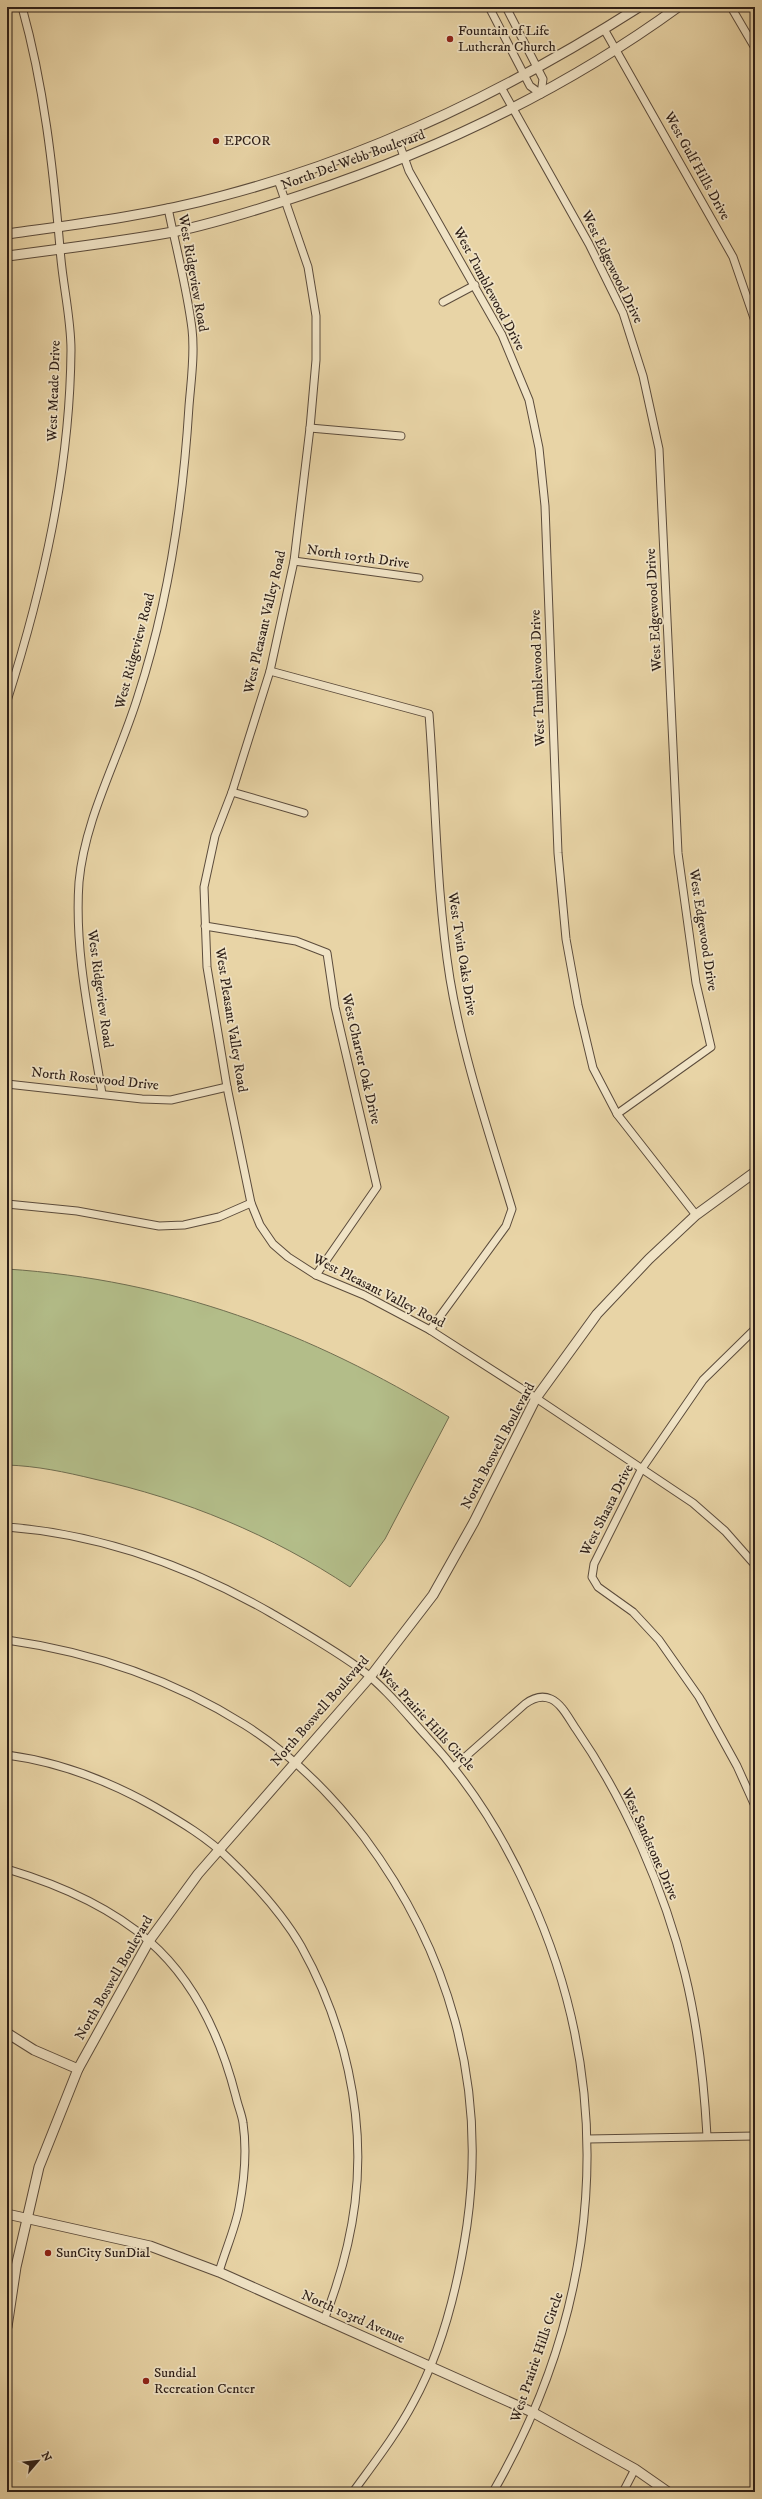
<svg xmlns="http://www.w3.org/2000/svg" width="762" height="2499" font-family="'IM FELL DW Pica',serif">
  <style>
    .green { fill: #b3bd89; stroke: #706e50 }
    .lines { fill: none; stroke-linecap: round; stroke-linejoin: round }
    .minor-casing { stroke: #5c4c3c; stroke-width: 9 }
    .tertiary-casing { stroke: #5c4c3c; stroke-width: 11 }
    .minor { stroke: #f0e3c5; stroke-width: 7 }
    .tertiary { stroke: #f0e3c5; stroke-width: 9 }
    .poi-dot { fill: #8f2418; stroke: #f0e3c5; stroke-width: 1.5 }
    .labels { text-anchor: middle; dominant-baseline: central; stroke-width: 3.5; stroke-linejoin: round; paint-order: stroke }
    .poi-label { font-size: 14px; fill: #2d1f18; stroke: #f0e3c5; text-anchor: start }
    .street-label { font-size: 14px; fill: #2d1f18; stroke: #f0e3c5 }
  </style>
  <rect width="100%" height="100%" fill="#e8d4a6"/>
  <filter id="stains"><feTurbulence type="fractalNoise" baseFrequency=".005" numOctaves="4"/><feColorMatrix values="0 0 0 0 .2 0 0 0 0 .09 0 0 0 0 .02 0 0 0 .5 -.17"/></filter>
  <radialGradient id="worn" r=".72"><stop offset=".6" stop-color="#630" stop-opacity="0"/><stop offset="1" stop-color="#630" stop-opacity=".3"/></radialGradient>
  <path class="green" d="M 7,1269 C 172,1280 309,1332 449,1417 L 385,1539 L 350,1587 C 272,1535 185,1499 94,1479 C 65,1472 37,1466 7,1465 Z"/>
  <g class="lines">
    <defs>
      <g id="minor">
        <polyline points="489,7 530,86 541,94 543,79 506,7"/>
        <polyline points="731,7 755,48"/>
        <polyline points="604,29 733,257 755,321"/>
        <polyline points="502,89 589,244 623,313 643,376 659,449 678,853 696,983 711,1047 617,1114"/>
        <polyline points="397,137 409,171 502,335 529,400 539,448 545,506 558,853 566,939 578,1005 593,1068 617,1114 696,1215"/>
        <polyline points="278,180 308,267 316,316 316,360 310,428 294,561 270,671 232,792 215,836 204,887 207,967 227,1087 251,1203 260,1225 273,1244 288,1257 316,1275 364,1295 430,1330 536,1398 693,1503 725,1531 755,1565"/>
        <polyline points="443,302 475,285"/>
        <polyline points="310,428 401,436"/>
        <polyline points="294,561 419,578"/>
        <path d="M 270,671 L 429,714 C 436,802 436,891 450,979 C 463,1057 489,1133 512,1209 L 506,1226 L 430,1330"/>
        <path d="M 7,701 C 43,587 70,470 71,350 C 71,316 62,282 60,248 C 53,167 44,86 22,7"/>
        <polyline points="232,792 304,813"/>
        <polyline points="205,926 296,941 327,953 335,1007 377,1187 316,1275"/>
        <polyline points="7,1084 142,1099 171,1100 227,1087"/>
        <path d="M 102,1094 C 91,1024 74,953 79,882 C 85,817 119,758 138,696 C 168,604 183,503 189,406 C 191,381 195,354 192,329 C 187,288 176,248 168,208"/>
        <polyline points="7,1204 77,1211 159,1226 184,1225 219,1217 251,1203"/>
        <polyline points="755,1329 703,1380 641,1470 594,1564 592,1577 598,1587 633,1612 659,1640 699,1697 737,1766 755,1806"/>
        <path d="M 7,1527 C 100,1534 191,1567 271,1613 C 300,1630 331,1648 359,1668 C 385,1687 406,1714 427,1737 C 471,1784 503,1836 529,1894 C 620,2093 601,2305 493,2492"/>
        <path d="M 7,1640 C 91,1652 172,1679 245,1725 C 291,1754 331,1794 364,1837 C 449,1951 487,2083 467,2225 C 458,2286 443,2349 413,2403 C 396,2435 374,2463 353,2492"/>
        <path d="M 7,1755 C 60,1762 109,1781 155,1807 C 181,1822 208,1838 229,1859 C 255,1884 283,1915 301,1946 C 344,2023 366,2115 355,2203 C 350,2243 339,2282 324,2320"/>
        <path d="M 455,1766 L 525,1704 C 533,1698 542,1695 551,1699 C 562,1704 569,1719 576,1729 C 625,1800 665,1891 685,1974 C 698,2027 704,2082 707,2136"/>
        <path d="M 7,1869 C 57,1884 109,1906 149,1941 C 196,1982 221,2038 236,2097 C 238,2106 242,2115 243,2123 C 247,2150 244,2182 239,2208 C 235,2229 225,2251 219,2272"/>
        <polyline points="588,2139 755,2136"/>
        <polyline points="623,2492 635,2469"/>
      </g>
      <g id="tertiary">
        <path d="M 7,234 C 79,224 152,215 222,196 C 372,157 509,90 639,7"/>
        <path d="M 7,256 C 62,249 118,242 173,232 C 216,223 260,209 302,195 C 435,151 564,90 678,7"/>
        <polyline points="7,2033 34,2050 78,2069"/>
        <polyline points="7,2214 150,2246 219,2272 534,2413 635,2469 668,2492"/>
        <polyline points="7,2327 16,2267 39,2167 78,2069 149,1941 198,1874 370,1677 433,1595 474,1522 536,1398 597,1314 649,1259 696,1215 755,1172"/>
      </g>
    </defs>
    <use href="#minor" class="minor-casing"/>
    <use href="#tertiary" class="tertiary-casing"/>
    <use href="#minor" class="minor"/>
    <use href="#tertiary" class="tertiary"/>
  </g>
  <g class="poi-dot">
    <circle cx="450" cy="39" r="4"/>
    <circle cx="216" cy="141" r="4"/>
    <circle cx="48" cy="2253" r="4"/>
    <circle cx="146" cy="2381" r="4"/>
  </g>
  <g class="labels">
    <g class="poi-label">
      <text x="458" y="31">Fountain of Life<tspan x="458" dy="16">Lutheran Church</tspan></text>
      <text x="224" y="141">EPCOR</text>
      <text x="56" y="2253">SunCity SunDial</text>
      <text x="154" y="2373">Sundial<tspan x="154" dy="16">Recreation Center</tspan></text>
    </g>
    <g class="street-label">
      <text transform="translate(353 160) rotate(-20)">North Del Webb Boulevard</text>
      <text transform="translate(697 166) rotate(61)">West Gulf Hills Drive</text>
      <text transform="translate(612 267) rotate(64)">West Edgewood Drive</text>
      <text transform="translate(193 273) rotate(80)">West Ridgeview Road</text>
      <text transform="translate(489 289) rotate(62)">West Tumblewood Drive</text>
      <text transform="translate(54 391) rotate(-88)">West Meade Drive</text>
      <text transform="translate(358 557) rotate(8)">North 105th Drive</text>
      <text transform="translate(654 610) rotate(-93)">West Edgewood Drive</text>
      <text transform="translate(265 622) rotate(-77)">West Pleasant Valley Road</text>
      <text transform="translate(135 651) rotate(-75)">West Ridgeview Road</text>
      <text transform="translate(538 678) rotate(-92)">West Tumblewood Drive</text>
      <text transform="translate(703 930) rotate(81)">West Edgewood Drive</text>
      <text transform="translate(462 954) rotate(81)">West Twin Oaks Drive</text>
      <text transform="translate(100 989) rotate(82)">West Ridgeview Road</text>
      <text transform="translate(231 1020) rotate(81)">West Pleasant Valley Road</text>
      <text transform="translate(361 1059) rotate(77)">West Charter Oak Drive</text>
      <text transform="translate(95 1079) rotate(6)">North Rosewood Drive</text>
      <text transform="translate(379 1291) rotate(27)">West Pleasant Valley Road</text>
      <text transform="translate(498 1446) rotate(-62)">North Boswell Boulevard</text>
      <text transform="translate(607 1510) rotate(-63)">West Shasta Drive</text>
      <text transform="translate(320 1711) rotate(-49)">North Boswell Boulevard</text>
      <text transform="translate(426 1719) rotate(47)">West Prairie Hills Circle</text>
      <text transform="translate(650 1844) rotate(66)">West Sandstone Drive</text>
      <text transform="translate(114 1978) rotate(-60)">North Boswell Boulevard</text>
      <text transform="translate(353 2317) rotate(24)">North 103rd Avenue</text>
      <text transform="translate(537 2357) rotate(-71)">West Prairie Hills Circle</text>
    </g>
  </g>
  <rect width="762" height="2499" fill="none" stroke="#e8d4a6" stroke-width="24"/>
  <rect x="8" y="8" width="746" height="2483" fill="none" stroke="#2d1f18" stroke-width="2"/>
  <rect x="12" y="12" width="738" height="2475" fill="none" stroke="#2d1f18"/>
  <g transform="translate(38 2461) rotate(62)" stroke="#f0e3c5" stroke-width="3" paint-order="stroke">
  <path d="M0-3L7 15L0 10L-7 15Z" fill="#2d1f18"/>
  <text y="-6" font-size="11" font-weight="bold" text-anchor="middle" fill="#2d1f18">N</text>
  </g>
  <rect width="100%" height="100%" filter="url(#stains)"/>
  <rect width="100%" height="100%" fill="url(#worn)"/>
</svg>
